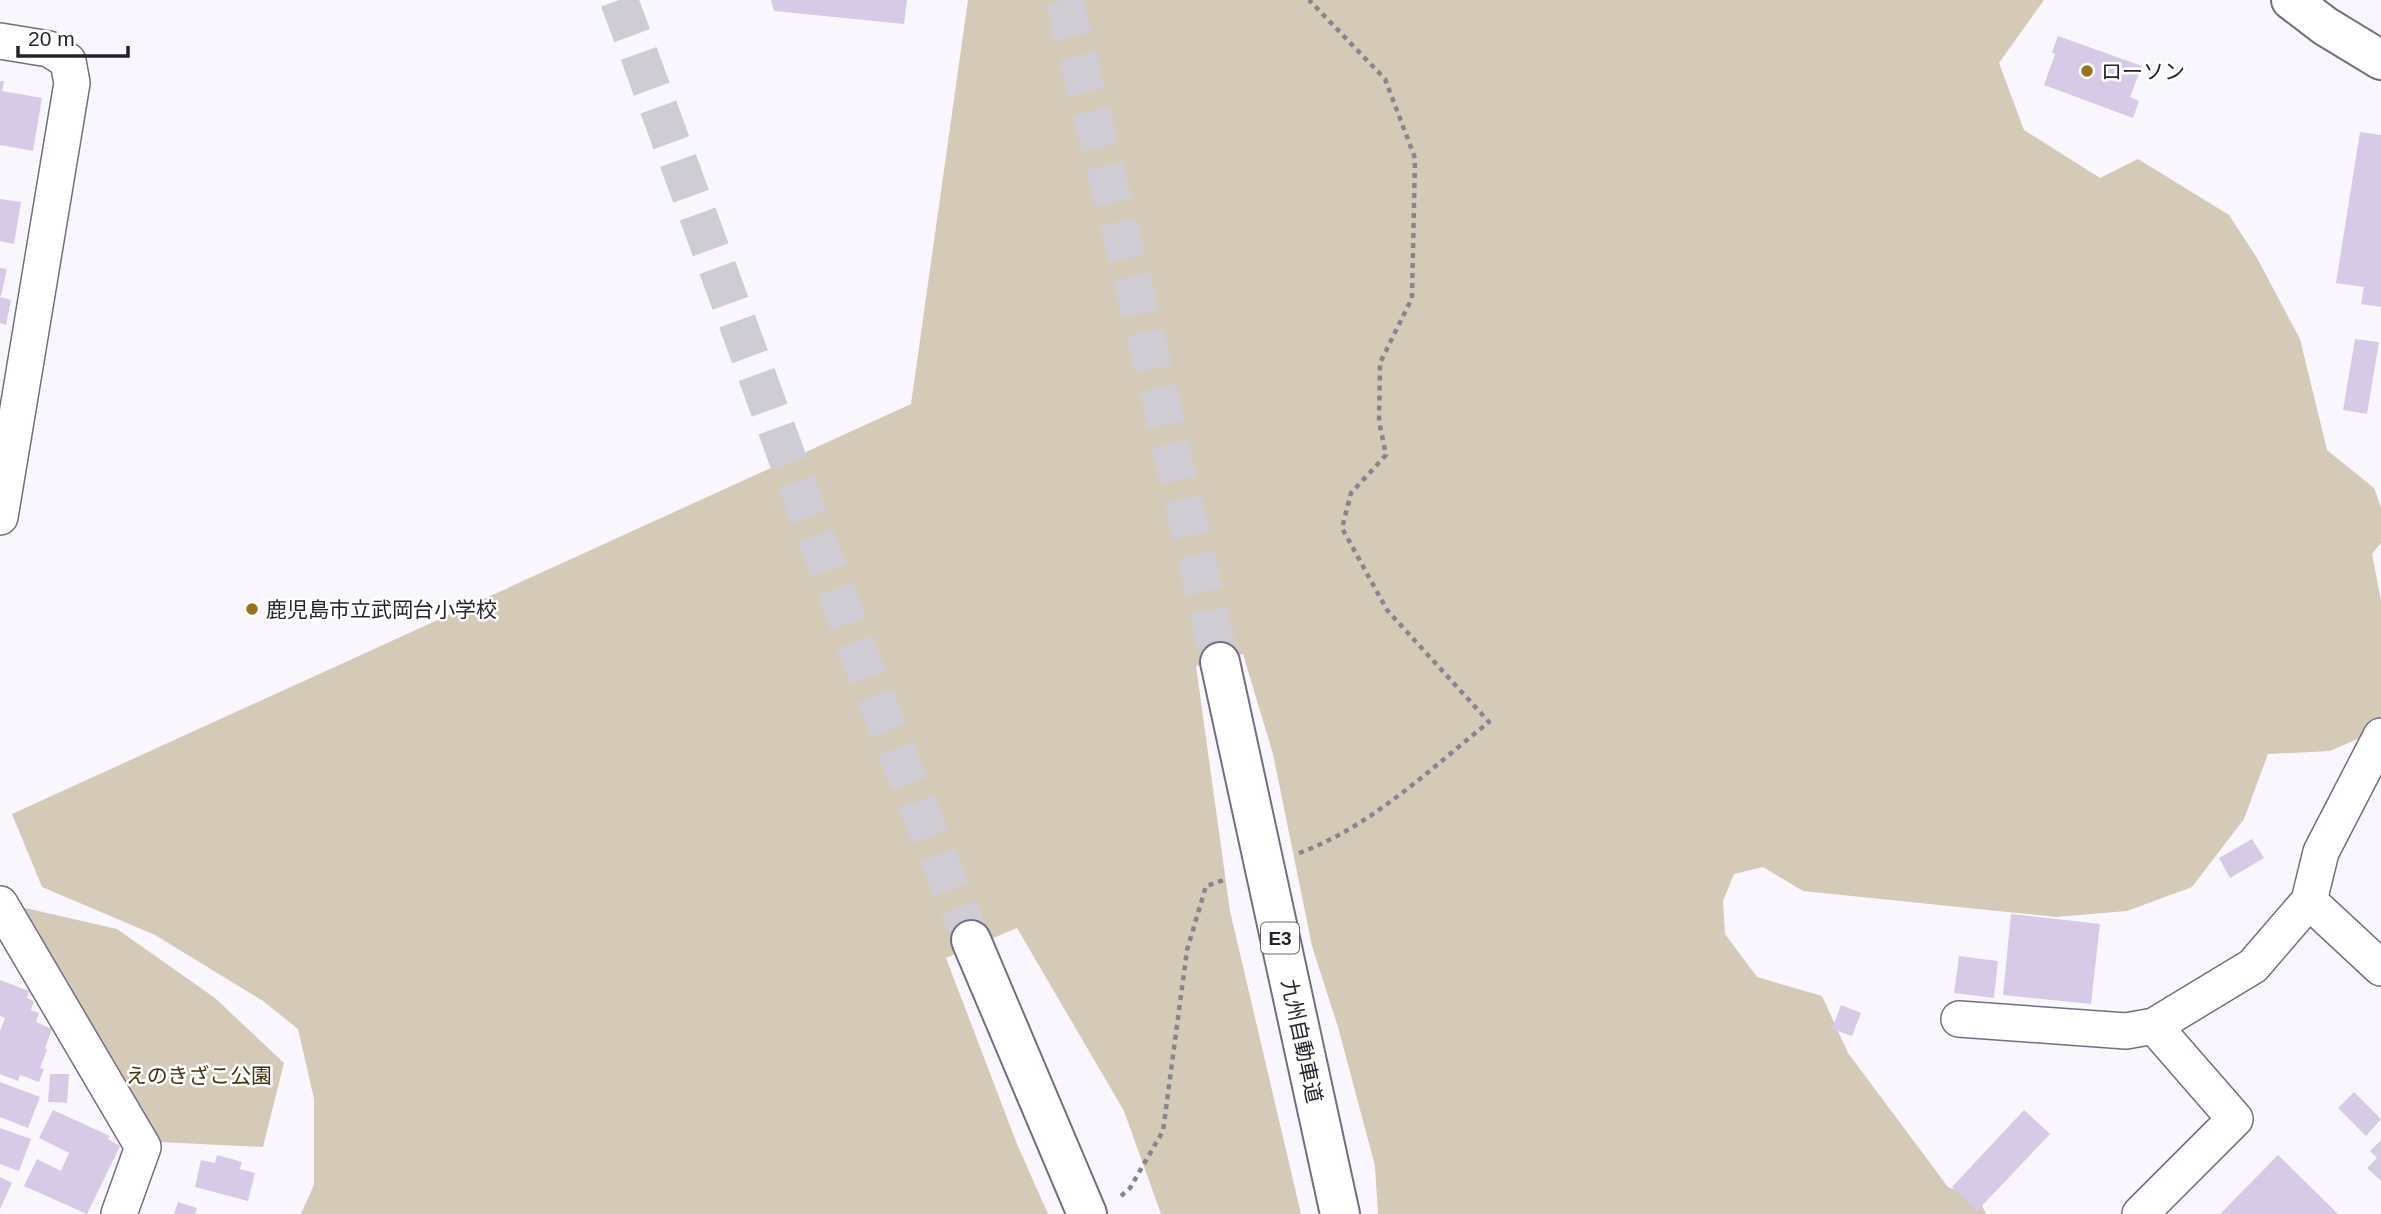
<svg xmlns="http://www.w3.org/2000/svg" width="2381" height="1214" font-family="Arial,'Noto Sans JP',sans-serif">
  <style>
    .green { fill: #d4cab7 }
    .building { fill: #d6cae6 }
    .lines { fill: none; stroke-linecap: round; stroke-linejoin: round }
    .highway-tunnel { stroke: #cfccd3; stroke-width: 38; stroke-dasharray: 38 19; stroke-linecap: butt }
    .street-casing { stroke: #766b84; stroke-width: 38 }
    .secondary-casing { stroke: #766b84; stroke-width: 42 }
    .highway-casing { stroke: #766b84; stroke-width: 42 }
    .path { stroke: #88858d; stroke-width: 4.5; stroke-dasharray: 5 5; stroke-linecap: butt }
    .street { stroke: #fff; stroke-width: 35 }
    .secondary { stroke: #fff; stroke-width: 38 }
    .highway { stroke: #fff; stroke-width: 38 }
    .poi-dot { fill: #96721b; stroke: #fff; stroke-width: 2.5 }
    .labels { text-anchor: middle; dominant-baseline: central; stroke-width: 5; stroke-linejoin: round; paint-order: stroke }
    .shield { fill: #fff; stroke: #67646b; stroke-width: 2 }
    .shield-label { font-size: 19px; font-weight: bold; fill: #26222c }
    .poi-label { font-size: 21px; fill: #26222c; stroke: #fff; text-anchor: start }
    .street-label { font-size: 21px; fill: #26222c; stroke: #fff }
    .park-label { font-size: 21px; fill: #42320c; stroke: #fff }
  </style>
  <rect width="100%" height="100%" fill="#f9f7fd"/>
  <g class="green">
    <polygon points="968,0 2044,0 1999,63 2024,130 2100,178 2138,159 2229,215 2257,258 2300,339 2327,450 2374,488 2381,507 2381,543 2372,554 2381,600 2381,715 2373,732 2330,751 2268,754 2244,819 2192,887 2127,911 2056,917 1803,891 1763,867 1734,874 1723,901 1725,934 1757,977 1822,996 1848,1053 1948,1187 1979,1199 1986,1214 1378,1214 1375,1166 1338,1027 1312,946 1273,754 1243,654 1196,666 1230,911 1301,1214 1161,1214 1124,1111 1017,928 946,958 1017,1144 1048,1214 301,1214 314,1185 314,1099 298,1029 263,1001 155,935 42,887 12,814 911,404"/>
    <polygon points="21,907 117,929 215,998 284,1063 263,1147 160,1142"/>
  </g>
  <g class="building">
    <polygon points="771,0 907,0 904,24 774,11"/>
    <polygon points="2058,36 2142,66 2130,97 2139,101 2133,118 2044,85 2055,54 2052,52"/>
    <polygon points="0,81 4,81 2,91 42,98 33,151 0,145"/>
    <polygon points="2360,132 2381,135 2381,307 2361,304 2364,287 2336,283"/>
    <polygon points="0,199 21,202 14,244 0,241"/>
    <polygon points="0,268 7,269 1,296 0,295"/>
    <polygon points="0,297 11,300 6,325 0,323"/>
    <polygon points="2355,339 2379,342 2367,414 2343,410"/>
    <polygon points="2252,839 2264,858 2230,878 2219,858"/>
    <polygon points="2011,914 2100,924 2091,1004 2003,995"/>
    <polygon points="1959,956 1998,961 1994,998 1954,993"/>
    <polygon points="0,980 29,991 27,998 34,1001 31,1010 39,1013 36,1022 52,1029 45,1048 47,1050 40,1068 44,1069 39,1082 20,1075 18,1081 0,1074 0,1031 5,1018 0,1016"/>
    <polygon points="1841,1005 1861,1013 1852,1036 1832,1029"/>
    <polygon points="50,1074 69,1074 67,1103 48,1102"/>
    <polygon points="0,1082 40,1097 28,1128 0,1117"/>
    <polygon points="2354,1092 2381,1119 2366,1136 2338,1108"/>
    <polygon points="53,1110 110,1136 108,1139 120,1146 87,1214 24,1186 37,1159 61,1171 69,1153 39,1138"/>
    <polygon points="2024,1110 2050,1134 1977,1211 1952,1187"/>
    <polygon points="0,1128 31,1139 19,1171 0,1164"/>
    <polygon points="2381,1140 2381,1181 2367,1168 2377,1158 2370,1151"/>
    <polygon points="217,1155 242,1162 240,1169 255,1173 248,1201 195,1187 201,1160 215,1163"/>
    <polygon points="2278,1155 2338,1214 2220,1214"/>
    <polygon points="0,1177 12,1183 0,1209"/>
    <polygon points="178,1202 197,1208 195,1214 174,1214"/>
  </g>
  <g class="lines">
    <g class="highway-tunnel">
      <polyline points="619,0 871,686 971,940"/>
      <polyline points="1064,0 1137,298 1220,662"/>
    </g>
    <defs>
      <g id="street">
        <polyline points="0,41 49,49 68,61 72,83 0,517"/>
        <polyline points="2309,901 2381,968"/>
        <polyline points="0,904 143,1147 119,1214"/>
        <polyline points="1959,1019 2126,1031 2154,1026 2253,966 2309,901 2321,852 2381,736"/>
        <polyline points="2140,1214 2235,1119 2154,1026"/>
      </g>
      <polyline id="secondary" points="2291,0 2325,26 2381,60"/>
      <g id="highway">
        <polyline points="1220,662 1340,1214"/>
        <polyline points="971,940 1087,1214"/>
      </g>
    </defs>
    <use href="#street" class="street-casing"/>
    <use href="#secondary" class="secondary-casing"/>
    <use href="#highway" class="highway-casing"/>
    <g class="path">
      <path d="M 1299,853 C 1371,827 1430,769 1489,722 L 1387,610 L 1342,528 L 1351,493 L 1386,455 L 1379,421 L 1380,363 L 1412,298 L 1415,158 L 1385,79 L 1309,0"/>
      <polyline points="1121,1196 1130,1188 1163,1131 1187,950 1206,886 1227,879"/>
    </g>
    <use href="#street" class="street"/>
    <use href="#secondary" class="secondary"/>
    <use href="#highway" class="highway"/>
  </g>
  <g class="poi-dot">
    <circle cx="2087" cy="71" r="7"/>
    <circle cx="252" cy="609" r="7"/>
  </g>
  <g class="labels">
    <rect class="shield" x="1261" y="922.5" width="38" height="31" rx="5"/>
    <g class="shield-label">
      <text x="1280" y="938">E3</text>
    </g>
    <g class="poi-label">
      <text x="2101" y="71">ローソン</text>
      <text x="266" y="609">鹿児島市立武岡台小学校</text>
    </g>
    <g class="street-label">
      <text transform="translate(1302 1041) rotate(78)">九州自動車道</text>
    </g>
    <g class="park-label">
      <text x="199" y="1075">えのきざこ公園</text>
    </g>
  </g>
  <path d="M18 46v10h110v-10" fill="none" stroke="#26222c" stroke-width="3.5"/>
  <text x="28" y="46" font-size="21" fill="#26222c" stroke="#ffffff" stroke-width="5" paint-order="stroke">20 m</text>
</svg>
